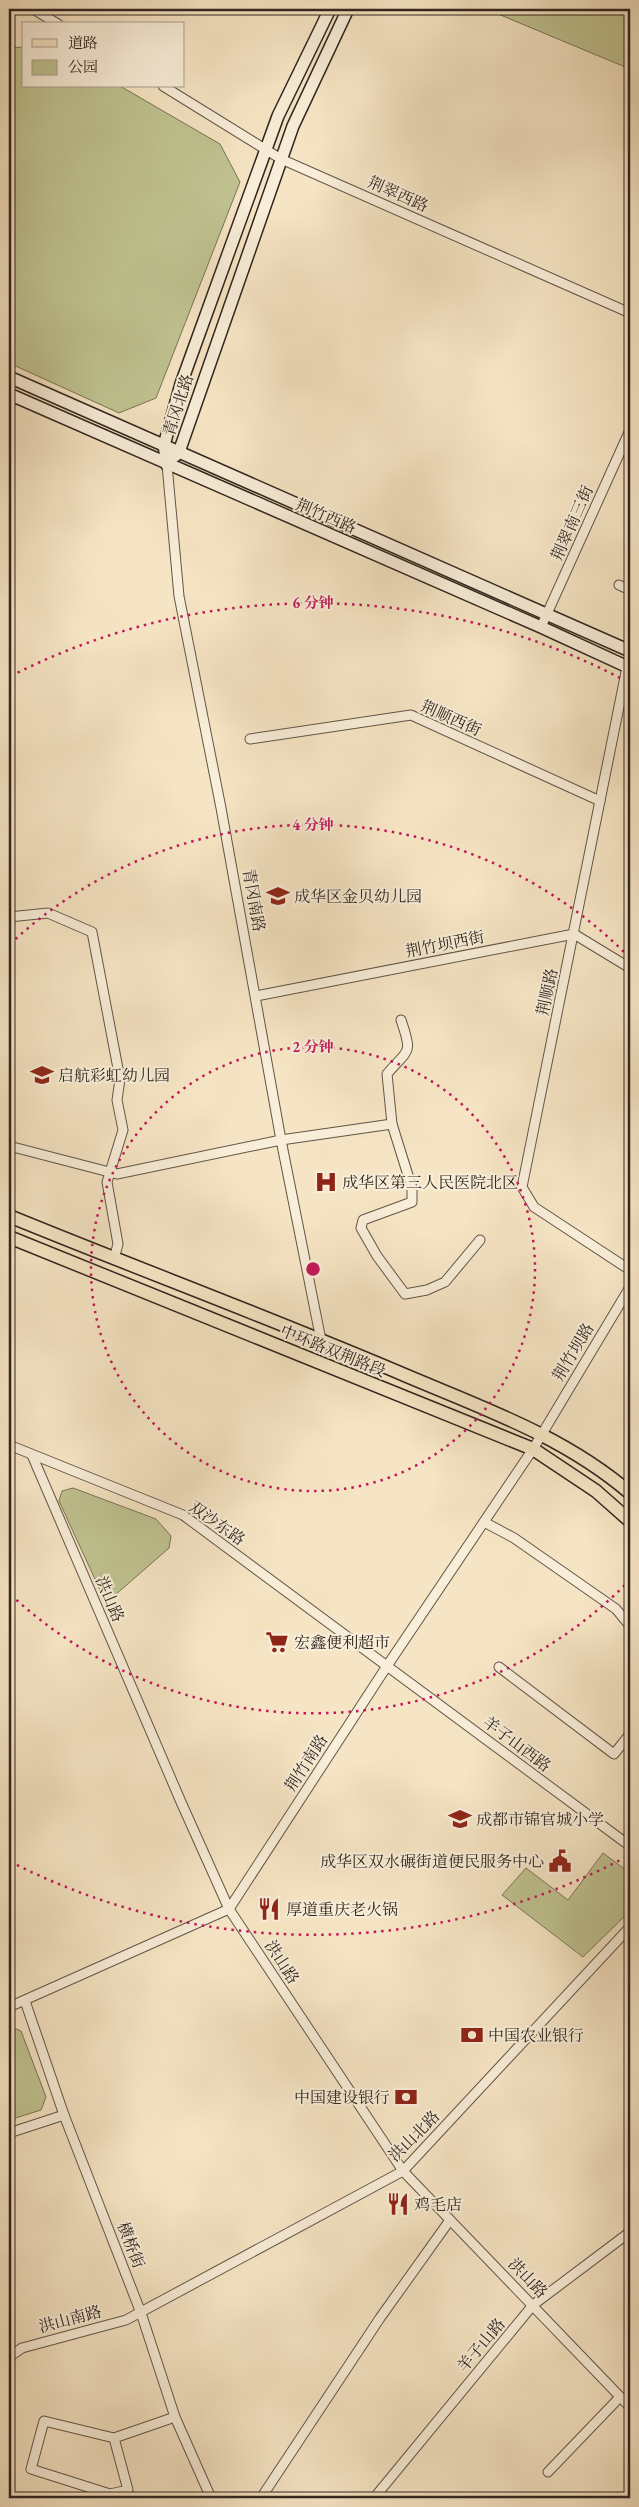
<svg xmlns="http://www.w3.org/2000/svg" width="639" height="2507" font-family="'EB Garamond','Noto Serif SC',serif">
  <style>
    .green { fill: #c0c391; stroke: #787458 }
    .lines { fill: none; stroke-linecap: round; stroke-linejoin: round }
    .street-casing { stroke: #625548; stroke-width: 11 }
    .secondary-casing { stroke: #30251f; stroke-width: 14 }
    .primary-casing { stroke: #30251f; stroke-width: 15 }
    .street { stroke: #f9eed9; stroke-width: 9 }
    .secondary { stroke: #f9eed9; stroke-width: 11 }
    .primary { stroke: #f6e5c4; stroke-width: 12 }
    .ring { fill: none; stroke: #c2185b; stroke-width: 2.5; stroke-dasharray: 2.5 5 }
    .labels { text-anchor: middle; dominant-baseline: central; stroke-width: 4; stroke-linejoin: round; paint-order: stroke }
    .street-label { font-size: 16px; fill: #30251f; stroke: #f9eed9 }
    .poi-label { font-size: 16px; fill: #30251f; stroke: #f9eed9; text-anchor: start }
    .centre { fill: #c2185b; stroke: #f9eed9; stroke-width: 2.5 }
    .ring-label { font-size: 15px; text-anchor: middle; font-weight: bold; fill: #c2185b; stroke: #f9eed9; stroke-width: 4; stroke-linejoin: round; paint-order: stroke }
  </style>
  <rect width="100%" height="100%" fill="#f6e5c4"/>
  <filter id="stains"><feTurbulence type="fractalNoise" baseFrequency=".004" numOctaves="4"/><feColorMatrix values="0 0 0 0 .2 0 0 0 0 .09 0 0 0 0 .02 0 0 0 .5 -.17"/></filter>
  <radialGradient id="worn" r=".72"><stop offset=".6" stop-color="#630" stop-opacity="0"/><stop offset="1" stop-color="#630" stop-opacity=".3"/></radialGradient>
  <g class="green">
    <polygon points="486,9 630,9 630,69"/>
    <polygon points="24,47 24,86 120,86 220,144 240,182 156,398 119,413 9,363 9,48"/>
    <polygon points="73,1488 156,1519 171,1536 169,1548 106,1603 59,1501 62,1491"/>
    <polygon points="603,1853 630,1873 630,1911 583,1957 502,1895 526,1868 568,1900"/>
    <polygon points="9,2026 21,2031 46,2097 41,2110 9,2120"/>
  </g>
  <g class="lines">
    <defs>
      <g id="street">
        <polyline points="33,9 58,24"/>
        <polyline points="163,86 281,159 630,313"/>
        <polyline points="167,465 179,596 221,808 281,1140 321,1340"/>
        <polyline points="619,585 630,590"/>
        <polyline points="541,627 630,430"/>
        <polyline points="627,667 522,1187 534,1207 630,1270"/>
        <polyline points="250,739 411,715 600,801"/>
        <polyline points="9,917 48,913 92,932 120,1079 117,1100 123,1130 107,1182 118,1244 114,1259"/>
        <polyline points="256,996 574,934 630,968"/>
        <path d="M 401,1020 C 413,1055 409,1048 387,1074 L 392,1124 L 412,1188 L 412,1202 L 363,1220 L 361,1228 L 377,1256 L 405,1294 L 427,1290 L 445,1282 L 480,1240"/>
        <polyline points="9,1146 117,1174 281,1140 392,1124"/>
        <polyline points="9,1445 183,1515 630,1846"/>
        <polyline points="32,1455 181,1802 229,1909 403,2171 630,2407"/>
        <polyline points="484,1522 514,1538 616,1609 630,1626"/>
        <polyline points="499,1667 614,1754 630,1734"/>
        <polyline points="25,2001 64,2115 141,2313 175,2417 211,2498"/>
        <polyline points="9,2007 229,1909 387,1666 533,1449 630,1287"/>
        <polyline points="9,2133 64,2115"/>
        <polyline points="9,2357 22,2348 126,2320 403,2171 630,1927"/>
        <polyline points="114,2438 128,2490 110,2494 31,2469 44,2421 114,2438 175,2417"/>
        <polyline points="548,2472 620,2397"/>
        <polyline points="261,2498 380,2318 450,2220"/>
        <polyline points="374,2498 533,2305 630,2232"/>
      </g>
      <g id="secondary">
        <polyline points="9,377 630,651"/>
        <polyline points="9,394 541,627 630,668"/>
        <polyline points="175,456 179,452 293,126 348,9"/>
        <polyline points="167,465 164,445 181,384 278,116 330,9"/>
      </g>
      <g id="primary">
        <path d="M 9,1216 C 141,1270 276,1320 407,1376 C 485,1409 565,1437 630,1493"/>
        <polyline points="9,1237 533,1449 596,1491 630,1521"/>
      </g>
    </defs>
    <use href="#street" class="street-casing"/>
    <use href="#secondary" class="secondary-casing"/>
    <use href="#primary" class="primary-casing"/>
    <use href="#street" class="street"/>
    <use href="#secondary" class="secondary"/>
    <use href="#primary" class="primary"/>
  </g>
  <g class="ring">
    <circle cx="313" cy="1269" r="222"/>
    <path d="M630 1580A444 444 0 0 1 10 1594M10 944A444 444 0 0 1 630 958"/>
    <path d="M626 1857A666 666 0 0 1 11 1862M11 676A666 666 0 0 1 626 681"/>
  </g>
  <defs>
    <symbol id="school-bare" viewBox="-9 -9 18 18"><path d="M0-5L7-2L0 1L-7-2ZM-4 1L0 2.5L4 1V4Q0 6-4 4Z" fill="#8f2418" stroke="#f9eed9" stroke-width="2.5" paint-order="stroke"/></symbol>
    <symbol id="hospital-bare" viewBox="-9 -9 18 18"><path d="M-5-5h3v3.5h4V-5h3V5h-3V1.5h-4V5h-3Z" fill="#8f2418" stroke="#f9eed9" stroke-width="2.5" paint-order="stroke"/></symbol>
    <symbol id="supermarket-bare" viewBox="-9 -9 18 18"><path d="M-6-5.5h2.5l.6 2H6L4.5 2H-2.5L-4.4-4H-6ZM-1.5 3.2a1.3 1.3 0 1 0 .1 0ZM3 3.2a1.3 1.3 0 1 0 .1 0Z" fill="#8f2418" stroke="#f9eed9" stroke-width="2.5" paint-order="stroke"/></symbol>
    <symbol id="civic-bare" viewBox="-9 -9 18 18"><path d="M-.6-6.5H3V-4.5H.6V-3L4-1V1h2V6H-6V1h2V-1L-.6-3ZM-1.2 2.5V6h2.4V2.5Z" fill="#8f2418" stroke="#f9eed9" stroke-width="2.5" paint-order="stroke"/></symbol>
    <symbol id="restaurant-bare" viewBox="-9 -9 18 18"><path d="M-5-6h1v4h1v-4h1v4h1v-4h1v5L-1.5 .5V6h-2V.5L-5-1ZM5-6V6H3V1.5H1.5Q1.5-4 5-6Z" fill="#8f2418" stroke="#f9eed9" stroke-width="2.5" paint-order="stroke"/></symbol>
    <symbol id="bank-bare" viewBox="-9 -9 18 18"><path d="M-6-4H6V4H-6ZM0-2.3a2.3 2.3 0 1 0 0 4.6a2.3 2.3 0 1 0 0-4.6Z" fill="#8f2418" stroke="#f9eed9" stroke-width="2.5" paint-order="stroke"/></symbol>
  </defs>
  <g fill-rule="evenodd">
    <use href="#school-bare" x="262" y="880" width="32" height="32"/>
    <use href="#school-bare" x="26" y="1059" width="32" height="32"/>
    <use href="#hospital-bare" x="310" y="1166" width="32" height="32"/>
    <use href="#supermarket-bare" x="261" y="1626" width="32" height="32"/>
    <use href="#school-bare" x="444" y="1803" width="32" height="32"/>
    <use href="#civic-bare" x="544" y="1845" width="32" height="32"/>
    <use href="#restaurant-bare" x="253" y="1893" width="32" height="32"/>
    <use href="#bank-bare" x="456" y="2019" width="32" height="32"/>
    <use href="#bank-bare" x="390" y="2081" width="32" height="32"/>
    <use href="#restaurant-bare" x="382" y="2188" width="32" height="32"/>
  </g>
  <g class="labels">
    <g class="street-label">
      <text transform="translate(398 194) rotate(24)">荆翠西路</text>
      <text transform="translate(178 405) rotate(-72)">青冈北路</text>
      <text transform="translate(326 516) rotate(23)">荆竹西路</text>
      <text transform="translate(572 523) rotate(-66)">荆翠南三街</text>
      <text transform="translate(451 718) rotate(24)">荆顺西街</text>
      <text transform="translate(254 900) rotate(80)">青冈南路</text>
      <text transform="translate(445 944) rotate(-11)">荆竹坝西街</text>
      <text transform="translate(547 992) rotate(-78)">荆顺路</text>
      <text transform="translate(333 1351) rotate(22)">中环路双荆路段</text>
      <text transform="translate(573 1352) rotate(-59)">荆竹坝路</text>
      <text transform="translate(217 1523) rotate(35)">双沙东路</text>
      <text transform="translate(110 1599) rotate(67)">洪山路</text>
      <text transform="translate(517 1744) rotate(37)">羊子山西路</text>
      <text transform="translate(306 1763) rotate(-57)">荆竹南路</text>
      <text transform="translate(282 1962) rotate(57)">洪山路</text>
      <text transform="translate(414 2136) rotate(-45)">洪山北路</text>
      <text transform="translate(131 2245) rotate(69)">横桥街</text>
      <text transform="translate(528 2278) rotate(46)">洪山路</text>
      <text transform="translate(70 2319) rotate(-15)">洪山南路</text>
      <text transform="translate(481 2345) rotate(-50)">羊子山路</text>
    </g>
    <g class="poi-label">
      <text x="294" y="896">成华区金贝幼儿园</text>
      <text x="58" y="1075">启航彩虹幼儿园</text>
      <text x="342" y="1182">成华区第三人民医院北区</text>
      <text x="294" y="1642">宏鑫便利超市</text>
      <text x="476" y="1819">成都市锦官城小学</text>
      <text x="544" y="1861" text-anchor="end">成华区双水碾街道便民服务中心</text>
      <text x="286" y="1909">厚道重庆老火锅</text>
      <text x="488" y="2035">中国农业银行</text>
      <text x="390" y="2097" text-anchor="end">中国建设银行</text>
      <text x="414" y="2204">鸡毛店</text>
    </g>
  </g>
  <circle cx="313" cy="1269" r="8" class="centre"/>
  <g class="ring-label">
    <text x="313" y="608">6 分钟</text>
    <text x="313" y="830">4 分钟</text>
    <text x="313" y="1052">2 分钟</text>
  </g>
  <rect width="639" height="2507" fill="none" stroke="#f6e5c4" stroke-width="30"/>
  <rect x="10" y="10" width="619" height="2487" fill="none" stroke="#30251f" stroke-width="2.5"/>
  <rect x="15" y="15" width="609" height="2477" fill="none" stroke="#30251f"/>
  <rect x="22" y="22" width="162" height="65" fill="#f9eed9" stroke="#a99e8f"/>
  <rect x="32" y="39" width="25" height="8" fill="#f6e5c4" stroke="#a99e8f"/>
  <text x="68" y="48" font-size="15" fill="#30251f">道路</text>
  <rect x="32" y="60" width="25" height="15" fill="#c0c391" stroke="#a99e8f"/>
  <text x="68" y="72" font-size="15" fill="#30251f">公园</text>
  <rect width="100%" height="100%" filter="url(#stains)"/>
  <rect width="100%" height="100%" fill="url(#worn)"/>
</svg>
